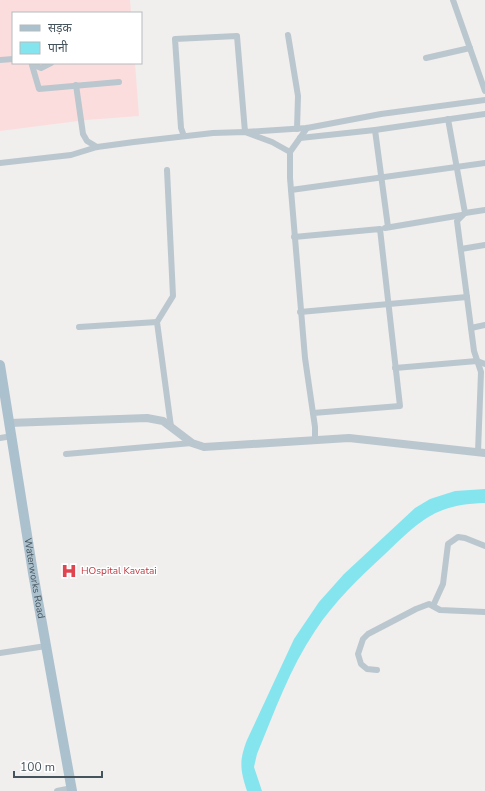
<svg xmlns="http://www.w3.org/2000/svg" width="485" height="791" font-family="'Nunito Sans','Noto Sans Devanagari',sans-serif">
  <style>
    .medical { fill: #fcddde }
    .water { fill: #85e5ef }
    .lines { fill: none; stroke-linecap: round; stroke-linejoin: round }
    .minor { stroke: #bbc7ce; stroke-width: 6 }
    .tertiary { stroke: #bbc7ce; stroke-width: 8 }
    .primary { stroke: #acc1ce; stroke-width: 10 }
    .labels { text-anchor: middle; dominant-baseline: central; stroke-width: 3; stroke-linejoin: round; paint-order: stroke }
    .health-label { font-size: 10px; fill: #be3a42; stroke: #fff; text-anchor: start }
    .street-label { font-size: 10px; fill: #45545c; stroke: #fff }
  </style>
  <rect width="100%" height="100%" fill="#f1eeee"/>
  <polygon class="medical" points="0,0 130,0 131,13 13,13 13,63 135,63 139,116 86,120 0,131"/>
  <path class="water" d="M 485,489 L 485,503 C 434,504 419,522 384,555 C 359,578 334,602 315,631 C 290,668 274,713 257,754 L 254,767 L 262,791 L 247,791 C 240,769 239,761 247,740 L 294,639 L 319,602 L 344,574 L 415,508 L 430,499 L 455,491 Z"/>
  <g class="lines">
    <g class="minor">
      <polyline points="453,0 485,91"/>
      <polyline points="288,35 298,96 297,129"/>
      <polyline points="426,58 470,48"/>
      <polyline points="0,60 13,59"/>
      <polyline points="32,64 41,68 51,63"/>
      <polyline points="32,65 39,89 119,82"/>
      <polyline points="76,85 83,134 87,141 97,147"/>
      <polyline points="448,119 465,213"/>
      <polyline points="307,128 290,152 290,178 305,358 315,427 315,440"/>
      <polyline points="375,130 388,227"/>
      <polyline points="184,136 181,128 175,39 237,36 245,132 307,128 381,114 485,100"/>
      <polyline points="300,138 375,130 485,114"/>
      <polyline points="0,163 71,155 97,147 134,142 213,133 245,132 272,142 290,152"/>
      <polyline points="167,170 173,296 157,322 171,427"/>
      <polyline points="291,190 485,163"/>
      <polyline points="385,228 462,215"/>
      <polyline points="294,237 380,229 400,406 313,413"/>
      <polyline points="461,249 485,245"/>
      <polyline points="300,312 467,297"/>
      <polyline points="79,327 157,322"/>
      <polyline points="471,328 485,325"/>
      <polyline points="395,368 477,361 485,364"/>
      <polyline points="0,438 12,436"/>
      <polyline points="478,452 481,372 474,351 457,221 465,213 485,210"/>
      <polyline points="66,454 192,443"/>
      <polyline points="433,606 443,584 448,544 458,537 465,538 485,546"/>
      <polyline points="0,653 46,646"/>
      <polyline points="377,670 367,669 361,664 358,654 363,639 368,634 416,609 429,604 440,610 485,612"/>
      <polyline points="57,791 72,788"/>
    </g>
    <polyline class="tertiary" points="9,423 147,418 163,421 192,443 204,447 349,438 485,453"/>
    <path class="primary" id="s1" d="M 0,365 L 33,573 L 72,791"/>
  </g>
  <defs>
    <symbol id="hospital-bare" viewBox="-9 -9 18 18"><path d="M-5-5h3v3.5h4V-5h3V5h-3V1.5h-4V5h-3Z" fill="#e0444e" stroke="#fff" stroke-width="2.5" paint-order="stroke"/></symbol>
  </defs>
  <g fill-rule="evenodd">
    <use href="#hospital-bare" x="58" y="560" width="22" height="22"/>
  </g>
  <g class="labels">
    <g class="health-label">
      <text x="81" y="571">HOspital Kavatai</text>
    </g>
    <g class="street-label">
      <text stroke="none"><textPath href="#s1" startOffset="216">Waterworks Road</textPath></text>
    </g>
  </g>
  <rect x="12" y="12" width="130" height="52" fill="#ffffff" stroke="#b5bbbe"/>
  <rect x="20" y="25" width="20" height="6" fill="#acc1ce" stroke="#b5bbbe"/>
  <text x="48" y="32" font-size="12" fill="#45545c">सड़क</text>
  <rect x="20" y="42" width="20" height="12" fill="#85e5ef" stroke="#b5bbbe"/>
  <text x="48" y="52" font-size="12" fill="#45545c">पानी</text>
  <path d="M14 771v6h88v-6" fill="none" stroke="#45545c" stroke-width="2"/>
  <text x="20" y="771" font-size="12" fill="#45545c" stroke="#ffffff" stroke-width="3" paint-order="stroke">100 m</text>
</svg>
